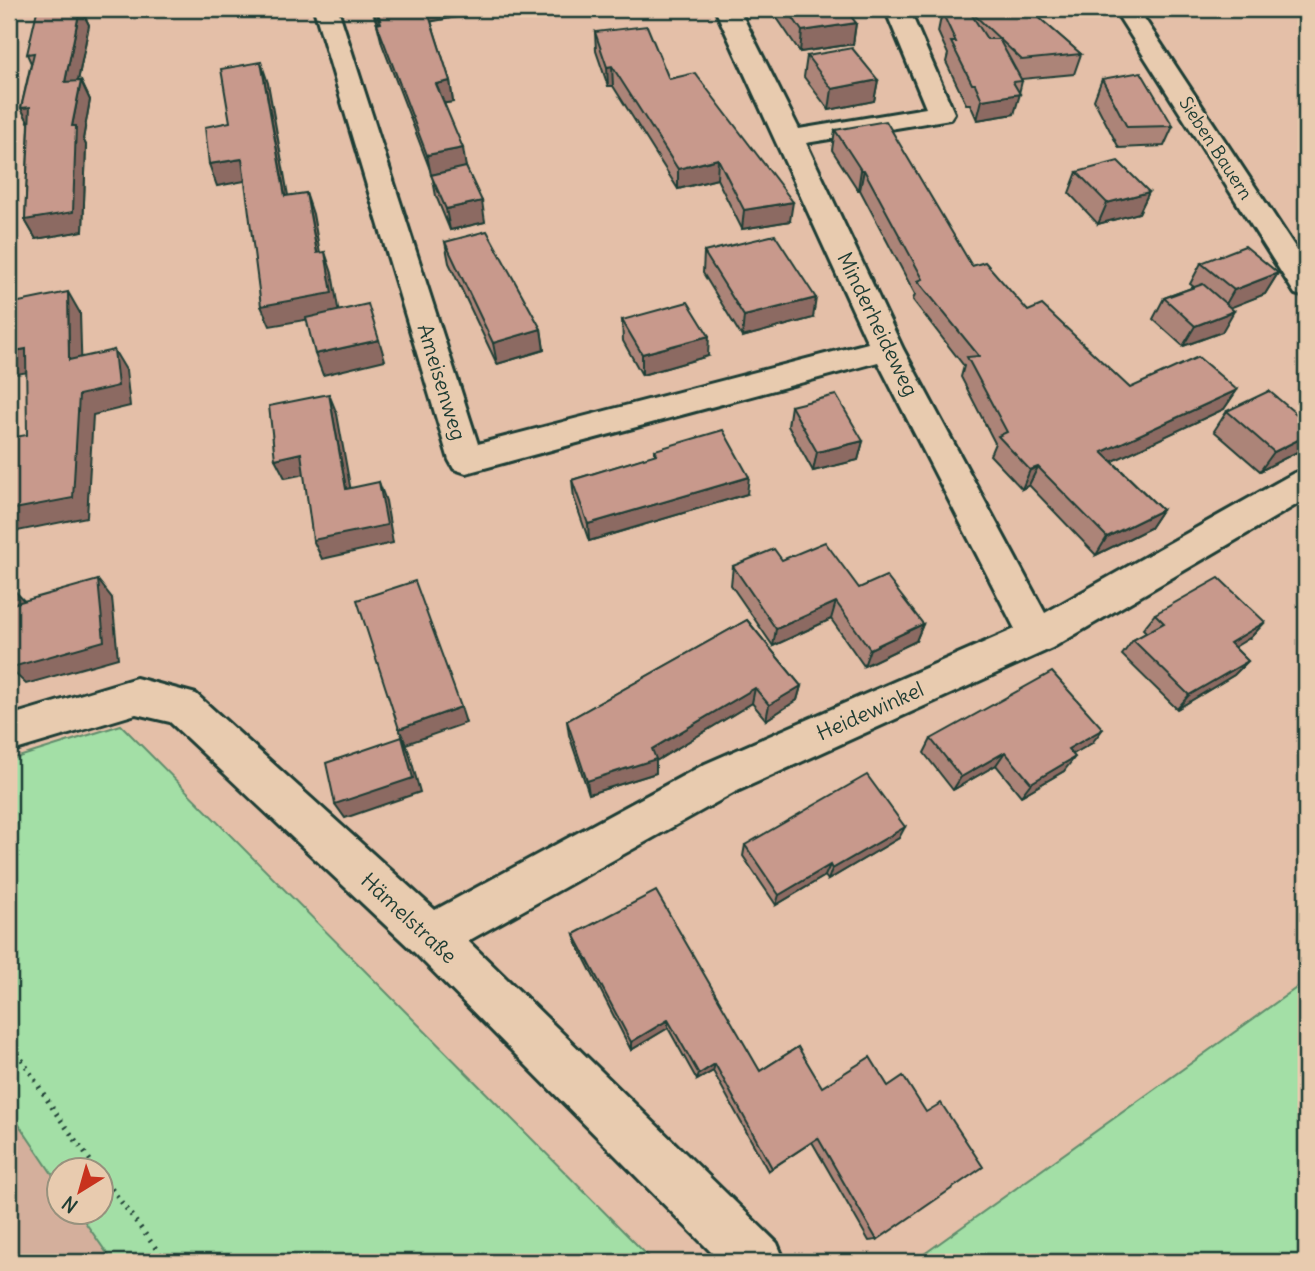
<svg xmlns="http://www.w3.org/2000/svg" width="1315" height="1271" font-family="Delius,sans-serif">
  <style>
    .built { fill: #d4af9c }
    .green { fill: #a3dfa6; stroke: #618e6d; stroke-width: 2 }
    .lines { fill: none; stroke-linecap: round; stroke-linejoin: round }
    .minor-casing { stroke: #1f3d34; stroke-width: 6 }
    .path { stroke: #1f3d34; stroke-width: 5; stroke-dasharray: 2 6; stroke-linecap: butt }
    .minor { fill: #e8cbaf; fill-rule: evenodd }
    .wall { fill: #ac8478; stroke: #1f3d34; stroke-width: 2 }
    .shaded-wall { fill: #8c6b62; stroke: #1f3d34; stroke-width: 2 }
    .building { fill: #c8998c; stroke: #1f3d34; stroke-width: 2 }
    .labels { text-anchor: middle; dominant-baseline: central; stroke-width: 6; stroke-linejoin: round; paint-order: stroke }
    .far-street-label { font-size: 18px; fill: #1f3d34; stroke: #e8cbaf }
    .street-label { font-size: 21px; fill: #1f3d34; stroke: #e8cbaf }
  </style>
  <rect width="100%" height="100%" fill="#e4bfa8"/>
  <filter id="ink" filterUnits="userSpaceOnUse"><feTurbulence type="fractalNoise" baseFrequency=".0143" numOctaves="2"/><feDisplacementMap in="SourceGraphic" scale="14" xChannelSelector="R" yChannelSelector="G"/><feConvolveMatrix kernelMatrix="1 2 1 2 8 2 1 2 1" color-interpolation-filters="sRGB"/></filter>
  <g filter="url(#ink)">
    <polygon class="built" points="9,1110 59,1184 60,1212 78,1212 113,1262 9,1262"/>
    <g class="green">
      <polygon points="121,725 654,1262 113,1262 78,1212 102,1212 102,1170 60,1170 59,1184 9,1110 9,760"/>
      <polygon points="1306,981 1306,1262 913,1262"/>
    </g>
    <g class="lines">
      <defs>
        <g id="minor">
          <polygon points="314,9 338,9 478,444 868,343 715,9 739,9 799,129 926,108 885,9 909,9 954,113 950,119 806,143 903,349 1045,613 1294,473 1306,469 1306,499 1052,648 735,792 468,941 777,1243 785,1262 721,1262 415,953 170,722 136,714 9,752 9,716 136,678 196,694 435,910 705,764 1015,629 878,362 466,473 454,469 449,460"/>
          <polygon points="1114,9 1138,9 1306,264 1306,297 1295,294"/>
        </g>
      </defs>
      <use href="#minor" class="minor-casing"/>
      <g class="path">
        <polyline points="9,1039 55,1112 97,1170"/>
        <polyline points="102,1176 166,1262"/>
      </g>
      <use href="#minor" class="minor"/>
    </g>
    <g class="wall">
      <polygon points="57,9 81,9 89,25 78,81 81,81 90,100 83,139 86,145 83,231 36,239 25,220 29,123 21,108 31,63 27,54"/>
      <polygon points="372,9 492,9 492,11 431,21 450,81 453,102 444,103 485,222 450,230 436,196 432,175 382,44 377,24 379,23 377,24"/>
      <polygon points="771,9 845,9 856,23 853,44 800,52"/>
      <polygon points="943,9 1029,9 1081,54 1074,74 1021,79 1022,81 1014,114 977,120 970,104 966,104 946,62 948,54 938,32 942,12 945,11"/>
      <polygon points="595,32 669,79 790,221 742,229 717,179 678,189 613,86 608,86 596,51"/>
      <polygon points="807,56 878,80 874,101 829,110 804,77"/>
      <polygon points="1102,79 1173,126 1164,146 1119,148 1094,100"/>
      <polygon points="835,130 972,266 1028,311 1130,388 1237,390 1224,409 1112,461 1162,510 1150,528 1096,555 1029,485 1022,489 990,455 995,443 961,377 964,366 913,300 915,294 860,190 858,190 832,150"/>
      <polygon points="1077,172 1149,192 1139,213 1098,224 1069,193"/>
      <polygon points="445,242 541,329 544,350 497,364 449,263"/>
      <polygon points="704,252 813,318 742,337 703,273"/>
      <polygon points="1201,263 1278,273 1265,294 1230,307 1222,332 1183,346 1153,319 1164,298 1194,287 1190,284"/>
      <polygon points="622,320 708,356 642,375 623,341"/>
      <polygon points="791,406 863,441 858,460 813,471 788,426"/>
      <polygon points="1227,411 1306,422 1306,444 1301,450 1260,471 1214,431"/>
      <polygon points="655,450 747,494 589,541 574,498 572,480 655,455"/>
      <polygon points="1306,519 1306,536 1298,528"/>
      <polygon points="782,560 859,588 923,624 916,641 864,666 831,619 773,646 731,585 733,566"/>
      <polygon points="1155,614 1265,622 1251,637 1234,647 1248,661 1234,675 1177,709 1122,655 1133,640 1147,633 1143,629"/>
      <polygon points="747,620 801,686 797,700 766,720 752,703 656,761 656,773 589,794 569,735 567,721"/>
      <polygon points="931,739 1092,743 1072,754 1064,771 1021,796 996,765 953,790 924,753"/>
      <polygon points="899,838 828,880 825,876 776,905 743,856 745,845"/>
      <polygon points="574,934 760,1071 798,1047 877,1240 869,1241 812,1142 768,1171 713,1071 697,1080 668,1028 631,1050 577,944"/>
    </g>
    <g class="shaded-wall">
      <polygon points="80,9 81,9 89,25 74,101 65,82"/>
      <polygon points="373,9 376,9 379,23 377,24"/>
      <polygon points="426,9 492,9 492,11 428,22"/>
      <polygon points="856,23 853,44 800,52 802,31"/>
      <polygon points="261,62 268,83 292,218 285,196"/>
      <polygon points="612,66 613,86 608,86 607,67"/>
      <polygon points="878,80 874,101 829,110 832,89"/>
      <polygon points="81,81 90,100 83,139 86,145 83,231 36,239 25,220 72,126"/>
      <polygon points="450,81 453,102 440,104 436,84"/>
      <polygon points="1020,94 1014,114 977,120 982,100"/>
      <polygon points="30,107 31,127 21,108"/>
      <polygon points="463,148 466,168 431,175 427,155"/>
      <polygon points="242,159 250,180 217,186 209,164"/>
      <polygon points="718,159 717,179 678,189 678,169"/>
      <polygon points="861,170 864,170 860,190 858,190"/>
      <polygon points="1149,192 1139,213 1098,224 1107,203"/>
      <polygon points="306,193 313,214 324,275 317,253"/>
      <polygon points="482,201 485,222 450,230 446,209"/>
      <polygon points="793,202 790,221 742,229 744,210"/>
      <polygon points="325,252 332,273 339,314 270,326 261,306"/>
      <polygon points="1278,273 1265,294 1222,311 1234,290"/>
      <polygon points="68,292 80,313 82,381 69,360"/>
      <polygon points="816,298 813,318 742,337 744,316"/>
      <polygon points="1234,311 1222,332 1183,346 1195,326"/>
      <polygon points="541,329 544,350 497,364 493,343"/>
      <polygon points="709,336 708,356 642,375 642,354"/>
      <polygon points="379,340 385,360 323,375 315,354"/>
      <polygon points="26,349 40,370 17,374 9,362 9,352"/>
      <polygon points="114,350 126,370 130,406 93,415 87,517 13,532 9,527 9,510 79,395"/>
      <polygon points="1237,390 1224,409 1092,471 1102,452"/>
      <polygon points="329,394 337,414 354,508 346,489"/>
      <polygon points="1306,436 1306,444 1301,450 1260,471 1274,452"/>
      <polygon points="863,441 858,460 813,471 817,452"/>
      <polygon points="301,453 310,473 285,478 275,459"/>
      <polygon points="1038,467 1029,485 1022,489 1030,470"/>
      <polygon points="749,477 747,494 589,541 588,524"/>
      <polygon points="379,482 386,501 393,543 322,559 313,540"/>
      <polygon points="1162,510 1150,528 1096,555 1107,537"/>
      <polygon points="98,580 112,598 118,658 26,684 9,668"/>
      <polygon points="13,589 29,606 13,604"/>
      <polygon points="836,602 831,619 773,646 776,629"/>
      <polygon points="1265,622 1251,637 1217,658 1230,643"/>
      <polygon points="923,624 916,641 864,666 870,649"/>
      <polygon points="1248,661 1234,675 1177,709 1189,695"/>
      <polygon points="801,686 797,700 766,720 769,705"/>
      <polygon points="755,688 752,703 656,761 656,773 589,794 587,781 652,749"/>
      <polygon points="461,707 466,723 406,744 399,729"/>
      <polygon points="1103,729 1092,743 1058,763 1068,749"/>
      <polygon points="402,737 409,752 420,792 345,818 335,804"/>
      <polygon points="1005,752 996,765 953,790 961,777"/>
      <polygon points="1075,757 1064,771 1021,796 1031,783"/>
      <polygon points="905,827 899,838 828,880 832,869"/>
      <polygon points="830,865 825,876 776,905 779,895"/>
      <polygon points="668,1020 668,1028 631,1050 631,1042"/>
      <polygon points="715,1064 713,1071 697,1080 699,1074"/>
    </g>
    <g class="building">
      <polygon points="57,9 80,9 65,82 81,81 72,126 76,126 73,212 25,220 30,107 21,108 34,53 27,54 37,11"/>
      <polygon points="377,9 427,9 450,81 436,84 463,148 427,155 377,24 381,23"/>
      <polygon points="787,9 845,9 856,23 802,31"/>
      <polygon points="949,9 968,9 987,39 999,39 1022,81 1013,82 1020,94 982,100 975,84 972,84 951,42 956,42 942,12"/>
      <polygon points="968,9 1029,9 1081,54 1022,60"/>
      <polygon points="647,26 669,79 695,73 793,202 744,210 718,159 678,169 612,66 607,67 595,32"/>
      <polygon points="852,48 878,80 832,89 807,56"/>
      <polygon points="261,62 285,196 306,193 317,253 325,252 332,293 261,306 242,159 209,164 205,127 230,122 221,69"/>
      <polygon points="1141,72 1173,126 1127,127 1102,79"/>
      <polygon points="886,121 972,266 985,262 1028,311 1042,305 1130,388 1198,357 1237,390 1102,452 1162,510 1107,537 1038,467 1030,470 998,436 1007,432 967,357 979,356 918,281 923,279 864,170 861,170 835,130"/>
      <polygon points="1118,161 1149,192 1107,203 1077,172"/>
      <polygon points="466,167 482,201 446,209 431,175"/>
      <polygon points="487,231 541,329 493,343 445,242"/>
      <polygon points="775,235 816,298 744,316 704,252"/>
      <polygon points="1245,246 1278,273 1234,290 1201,263"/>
      <polygon points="1203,284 1234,311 1195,326 1164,298"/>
      <polygon points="68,292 69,360 114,350 118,386 79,395 73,498 9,510 9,438 27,435 26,349 9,352 9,304"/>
      <polygon points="688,302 709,336 642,354 622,320"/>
      <polygon points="368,304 379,340 315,354 306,318"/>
      <polygon points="1269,391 1306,422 1306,436 1274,452 1227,411"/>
      <polygon points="329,394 346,489 379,482 387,525 313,540 301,453 275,459 269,406"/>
      <polygon points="836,395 863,441 817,452 791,406"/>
      <polygon points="723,430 749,477 588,524 572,480 657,454 655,450"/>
      <polygon points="825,542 859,588 886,576 923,624 870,649 836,602 776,629 733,566 774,549 782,560"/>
      <polygon points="1219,578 1265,622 1230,643 1248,661 1189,695 1133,640 1164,623 1155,614"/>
      <polygon points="98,580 104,641 9,668 9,590 13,589 13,604"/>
      <polygon points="415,581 461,707 399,729 357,600"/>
      <polygon points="747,620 801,686 769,705 755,688 652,749 656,759 587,781 567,721"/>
      <polygon points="1052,672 1103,729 1068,749 1075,757 1031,783 1005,752 961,777 931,739"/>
      <polygon points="402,737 413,778 335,804 326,763"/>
      <polygon points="867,775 905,827 832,869 830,865 779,895 745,845"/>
      <polygon points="656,891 760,1071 798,1047 822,1087 870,1057 888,1086 903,1076 926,1112 941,1103 983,1167 877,1240 818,1138 772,1168 715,1064 699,1074 668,1020 631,1042 574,934"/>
    </g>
  </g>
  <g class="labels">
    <g class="far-street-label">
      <text transform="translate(1216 148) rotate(57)">Sieben Bauern</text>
    </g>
    <g class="street-label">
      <text transform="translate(878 324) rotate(64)">Minderheideweg</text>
      <text transform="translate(442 382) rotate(73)">Ameisenweg</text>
      <text transform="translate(870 711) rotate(-24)">Heidewinkel</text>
      <text transform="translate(409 918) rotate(43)">Hämelstraße</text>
    </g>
  </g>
  <rect width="1315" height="1271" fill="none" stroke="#e8cbaf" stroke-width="35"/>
  <rect x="18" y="18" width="1280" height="1236" fill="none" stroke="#1f3d34" stroke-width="2.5" filter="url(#ink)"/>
  <g transform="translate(80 1191) rotate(217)"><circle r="33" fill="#e8cbaf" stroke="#98927e" stroke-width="2"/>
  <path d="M0-5L12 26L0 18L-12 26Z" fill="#c8321e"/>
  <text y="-10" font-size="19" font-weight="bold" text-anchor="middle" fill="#1f3d34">N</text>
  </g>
</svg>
